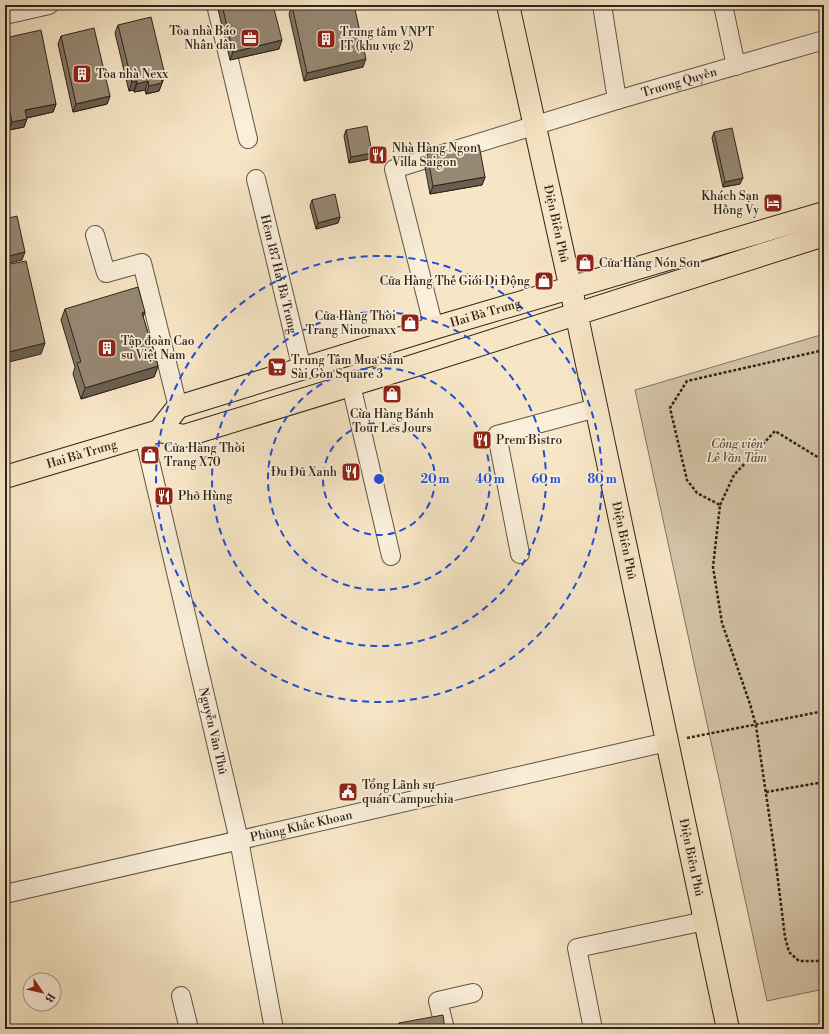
<svg xmlns="http://www.w3.org/2000/svg" width="829" height="1034" font-family="'Libre Bodoni',serif">
  <style>
    .green { fill: #d5c5a9; stroke: #817462 }
    .lines { fill: none; stroke-linecap: round; stroke-linejoin: round }
    .minor-casing { stroke: #605445; stroke-width: 20 }
    .major-casing { stroke: #2d231a; stroke-width: 24 }
    .path { stroke: #2d231a; stroke-width: 2.5; stroke-dasharray: 3 2; stroke-linecap: butt }
    .minor { stroke: #faefda; stroke-width: 18 }
    .major { stroke: #f7e6c6; stroke-width: 22 }
    .wall { fill: #817563; stroke: #2d231a }
    .shaded-wall { fill: #695f50; stroke: #2d231a }
    .building { fill: #968873; stroke: #2d231a }
    .ring { fill: none; stroke: #1d4ed8; stroke-width: 2; stroke-dasharray: 7 5 }
    .labels { text-anchor: middle; dominant-baseline: central; stroke-width: 3.5; stroke-linejoin: round; paint-order: stroke }
    .poi-label { font-size: 12px; fill: #2d231a; stroke: #faefda; text-anchor: start }
    .street-label { font-size: 12px; fill: #2d231a; stroke: #faefda }
    .park-label { font-size: 12px; font-style: italic; fill: #574c3e; stroke: #faefda }
    .centre { fill: #1d4ed8; stroke: #faefda; stroke-width: 2 }
    .ring-label { font-size: 12px; text-anchor: middle; font-weight: bold; fill: #1d4ed8; stroke: #faefda; stroke-width: 3.5; stroke-linejoin: round; paint-order: stroke }
  </style>
  <rect width="100%" height="100%" fill="#f7e6c6"/>
  <filter id="stains"><feTurbulence type="fractalNoise" baseFrequency=".005" numOctaves="4"/><feColorMatrix values="0 0 0 0 .2 0 0 0 0 .09 0 0 0 0 .02 0 0 0 .5 -.17"/></filter>
  <radialGradient id="worn" r=".72"><stop offset=".6" stop-color="#630" stop-opacity="0"/><stop offset="1" stop-color="#630" stop-opacity=".3"/></radialGradient>
  <polygon class="green" points="824,334 824,989 767,1001 635,390"/>
  <g class="lines">
    <defs>
      <g id="minor">
        <polyline points="216,5 248,139"/>
        <polyline points="602,5 617,100"/>
        <polyline points="723,5 736,66"/>
        <polyline points="5,15 49,5"/>
        <path id="s1" d="M 256,179 L 302,369"/>
        <polyline points="95,235 106,273 142,263 178,407"/>
        <path id="s2" d="M 434,328 L 394,169 L 617,100 L 824,40"/>
        <polyline points="351,385 391,556"/>
        <path id="s3" d="M 144,436 L 239,840 L 274,1029"/>
        <polyline points="520,554 497,435 596,408"/>
        <path id="s4" d="M 5,894 L 667,742"/>
        <polyline points="181,996 189,1029"/>
        <polyline points="445,1029 438,1001 473,993"/>
        <polyline points="593,1029 577,948 705,921"/>
      </g>
      <g id="major">
        <path id="s5" d="M 508,5 L 576,312 L 728,1029"/>
        <path id="s6" d="M 159,431 L 178,407 L 434,328 L 824,213"/>
        <path id="s7" d="M 5,477 L 159,431 L 184,436 L 413,366 L 824,235"/>
      </g>
    </defs>
    <use href="#minor" class="minor-casing"/>
    <use href="#major" class="major-casing"/>
    <g class="path">
      <polyline points="824,350 687,381 670,408 687,480 697,493 720,505 713,567 722,623 750,704 756,726 774,848 785,937 789,952 799,961 824,961"/>
      <polyline points="720,505 734,475 775,431 824,461"/>
      <polyline points="687,738 824,711"/>
      <polyline points="766,792 824,782"/>
    </g>
    <use href="#minor" class="minor"/>
    <use href="#major" class="major"/>
  </g>
  <g class="wall">
    <polygon points="217,5 273,5 279,49 230,60"/>
    <polygon points="292,6 311,6 363,67 304,81 289,14"/>
    <polygon points="118,25 165,75 159,91 146,94 145,90 134,92 134,90 129,91 115,33"/>
    <polygon points="61,36 110,96 107,104 73,112 58,44"/>
    <polygon points="5,38 56,104 53,112 27,118 24,127 9,130 5,112"/>
    <polygon points="346,130 372,153 370,159 349,163 344,136"/>
    <polygon points="714,132 740,184 723,187 712,138"/>
    <polygon points="427,154 485,177 482,185 430,194 424,162"/>
    <polygon points="312,200 340,217 338,223 316,229 310,206"/>
    <polygon points="65,309 145,312 143,317 158,366 154,377 81,399 73,374 75,367 61,320"/>
    <polygon points="399,1023 445,1029 397,1029"/>
  </g>
  <g class="shaded-wall">
    <polygon points="282,40 279,49 230,60 233,52"/>
    <polygon points="366,59 363,67 304,81 307,73"/>
    <polygon points="165,75 159,91 146,94 149,86 161,76"/>
    <polygon points="137,81 134,90 129,91 132,82"/>
    <polygon points="148,81 145,90 134,92 137,84"/>
    <polygon points="110,96 107,104 73,112 76,104"/>
    <polygon points="56,104 53,112 22,119 25,110"/>
    <polygon points="27,119 24,127 9,130 12,122"/>
    <polygon points="372,153 370,159 349,163 351,157"/>
    <polygon points="485,177 482,185 430,194 433,186"/>
    <polygon points="743,178 740,184 723,187 725,182"/>
    <polygon points="340,217 338,223 316,229 318,223"/>
    <polygon points="25,252 22,260 5,264 5,257"/>
    <polygon points="145,312 141,323 142,313"/>
    <polygon points="45,343 41,354 5,363 5,353"/>
    <polygon points="158,366 154,377 81,399 85,388"/>
  </g>
  <g class="building">
    <polygon points="222,5 273,5 282,40 233,52"/>
    <polygon points="295,5 311,5 311,6 316,5 354,5 366,59 307,73 292,6"/>
    <polygon points="151,17 165,75 161,76 162,83 149,86 148,81 137,84 137,81 132,82 118,25"/>
    <polygon points="94,28 110,96 76,104 61,36"/>
    <polygon points="41,30 56,104 25,110 27,119 12,122 5,90 5,38"/>
    <polygon points="367,126 372,153 351,157 346,130"/>
    <polygon points="732,128 743,178 725,182 714,132"/>
    <polygon points="479,145 485,177 433,186 427,154"/>
    <polygon points="335,194 340,217 318,223 312,200"/>
    <polygon points="17,216 25,252 5,257 5,219"/>
    <polygon points="26,261 45,343 5,353 5,265"/>
    <polygon points="138,287 145,312 142,313 158,366 85,388 77,363 81,362 65,309"/>
    <polygon points="443,1015 445,1029 400,1029 399,1023"/>
  </g>
  <g class="ring">
    <circle cx="379" cy="479" r="56"/>
    <circle cx="379" cy="479" r="111"/>
    <circle cx="379" cy="479" r="167"/>
    <circle cx="379" cy="479" r="223"/>
  </g>
  <defs>
    <symbol id="office-square" viewBox="-11 -11 22 22"><rect x="-9" y="-9" width="18" height="18" rx="4" fill="#8f2418" stroke="#faefda"/><path d="M-6-3h4V-5.5h4V-3h4V5H-6ZM-1-4.5V-3h2v-1.5ZM-6 0V1H6V0Z" fill="#fff"/></symbol>
    <symbol id="building-square" viewBox="-11 -11 22 22"><rect x="-9" y="-9" width="18" height="18" rx="4" fill="#8f2418" stroke="#faefda"/><path d="M-4-6H4V6H1V3H-1V6H-4ZM-2.5-4.3h1.7v1.8h-1.7ZM.8-4.3h1.7v1.8H.8ZM-2.5-1h1.7V.8h-1.7ZM.8-1h1.7V.8H.8Z" fill="#fff"/></symbol>
    <symbol id="restaurant-square" viewBox="-11 -11 22 22"><rect x="-9" y="-9" width="18" height="18" rx="4" fill="#8f2418" stroke="#faefda"/><path d="M-5-6h1v4h1v-4h1v4h1v-4h1v5L-1.5 .5V6h-2V.5L-5-1ZM5-6V6H3V1.5H1.5Q1.5-4 5-6Z" fill="#fff"/></symbol>
    <symbol id="hotel-square" viewBox="-11 -11 22 22"><rect x="-9" y="-9" width="18" height="18" rx="4" fill="#8f2418" stroke="#faefda"/><path d="M-6-4.5h1.5V1H6V5H4.5V3h-9V5H-6ZM-4 0a1.8 1.8 0 1 1 3.6 0ZM.5 0V-2.5h3Q6-2.5 6 0Z" fill="#fff"/></symbol>
    <symbol id="shop-square" viewBox="-11 -11 22 22"><rect x="-9" y="-9" width="18" height="18" rx="4" fill="#8f2418" stroke="#faefda"/><path d="M-5-2.5h2.3a2.7 3.5 0 0 1 5.4 0H5L5.5 6h-11ZM-1.5-2.5h3a1.5 2.3 0 0 0-3 0Z" fill="#fff"/></symbol>
    <symbol id="supermarket-square" viewBox="-11 -11 22 22"><rect x="-9" y="-9" width="18" height="18" rx="4" fill="#8f2418" stroke="#faefda"/><path d="M-6-5.5h2.5l.6 2H6L4.5 2H-2.5L-4.4-4H-6ZM-1.5 3.2a1.3 1.3 0 1 0 .1 0ZM3 3.2a1.3 1.3 0 1 0 .1 0Z" fill="#fff"/></symbol>
    <symbol id="civic-square" viewBox="-11 -11 22 22"><rect x="-9" y="-9" width="18" height="18" rx="4" fill="#8f2418" stroke="#faefda"/><path d="M-.6-6.5H3V-4.5H.6V-3L4-1V1h2V6H-6V1h2V-1L-.6-3ZM-1.2 2.5V6h2.4V2.5Z" fill="#fff"/></symbol>
  </defs>
  <g fill-rule="evenodd">
    <use href="#office-square" x="239" y="27" width="22" height="22"/>
    <use href="#building-square" x="315" y="28" width="22" height="22"/>
    <use href="#building-square" x="71" y="63" width="22" height="22"/>
    <use href="#restaurant-square" x="367" y="144" width="22" height="22"/>
    <use href="#hotel-square" x="762" y="192" width="22" height="22"/>
    <use href="#shop-square" x="574" y="252" width="22" height="22"/>
    <use href="#shop-square" x="533" y="270" width="22" height="22"/>
    <use href="#shop-square" x="399" y="312" width="22" height="22"/>
    <use href="#building-square" x="96" y="337" width="22" height="22"/>
    <use href="#supermarket-square" x="266" y="356" width="22" height="22"/>
    <use href="#shop-square" x="381" y="383" width="22" height="22"/>
    <use href="#restaurant-square" x="471" y="429" width="22" height="22"/>
    <use href="#shop-square" x="139" y="444" width="22" height="22"/>
    <use href="#restaurant-square" x="340" y="461" width="22" height="22"/>
    <use href="#restaurant-square" x="153" y="485" width="22" height="22"/>
    <use href="#civic-square" x="337" y="781" width="22" height="22"/>
  </g>
  <g class="labels">
    <g class="poi-label">
      <text x="236" y="31" text-anchor="end">Tòa nhà Báo<tspan x="236" dy="14">Nhân dân</tspan></text>
      <text x="340" y="32">Trung tâm VNPT<tspan x="340" dy="14">IT (khu vực 2)</tspan></text>
      <text x="96" y="74">Tòa nhà Nexx</text>
      <text x="392" y="148">Nhà Hàng Ngon<tspan x="392" dy="14">Villa Saigon</tspan></text>
      <text x="759" y="196" text-anchor="end">Khách Sạn<tspan x="759" dy="14">Hồng Vy</tspan></text>
      <text x="599" y="263">Cửa Hàng Nón Sơn</text>
      <text x="530" y="281" text-anchor="end">Cửa Hàng Thế Giới Di Động</text>
      <text x="396" y="316" text-anchor="end">Cửa Hàng Thời<tspan x="396" dy="14">Trang Ninomaxx</tspan></text>
      <text x="121" y="341">Tập đoàn Cao<tspan x="121" dy="14">su Việt Nam</tspan></text>
      <text x="291" y="360">Trung Tâm Mua Sắm<tspan x="291" dy="14">Sài Gòn Square 3</tspan></text>
      <text x="392" y="414" text-anchor="middle">Cừa Hàng Bánh<tspan x="392" dy="14">Tour Les Jours</tspan></text>
      <text x="496" y="440">Prem Bistro</text>
      <text x="164" y="448">Cửa Hàng Thời<tspan x="164" dy="14">Trang X70</tspan></text>
      <text x="337" y="472" text-anchor="end">Đu Đủ Xanh</text>
      <text x="178" y="496">Phở Hùng</text>
      <text x="362" y="785">Tổng Lãnh sự<tspan x="362" dy="14">quán Campuchia</tspan></text>
    </g>
    <g class="street-label">
      <text stroke="none"><textPath href="#s2" startOffset="462">Trương Quyền</textPath></text>
      <text stroke="none"><textPath href="#s5" startOffset="224">Điện Biên Phủ</textPath></text>
      <text stroke="none"><textPath href="#s1" startOffset="98">Hẻm 187 Hai Bà Trưng</textPath></text>
      <text stroke="none"><textPath href="#s6" startOffset="352">Hai Bà Trưng</textPath></text>
      <text stroke="none"><textPath href="#s7" startOffset="80">Hai Bà Trưng</textPath></text>
      <text stroke="none"><textPath href="#s5" startOffset="548">Điện Biên Phủ</textPath></text>
      <text stroke="none"><textPath href="#s3" startOffset="303">Nguyễn Văn Thủ</textPath></text>
      <text stroke="none"><textPath href="#s4" startOffset="304">Phùng Khắc Khoan</textPath></text>
      <text stroke="none"><textPath href="#s5" startOffset="872">Điện Biên Phủ</textPath></text>
    </g>
    <g class="park-label">
      <text x="737" y="444">Công viên<tspan x="737" dy="14">Lê Văn Tám</tspan></text>
    </g>
  </g>
  <circle cx="379" cy="479" r="6" class="centre"/>
  <g class="ring-label">
    <text x="435" y="483">20 m</text>
    <text x="490" y="483">40 m</text>
    <text x="546" y="483">60 m</text>
    <text x="602" y="483">80 m</text>
  </g>
  <rect width="829" height="1034" fill="none" stroke="#f7e6c6" stroke-width="20"/>
  <rect x="6" y="6" width="817" height="1022" fill="none" stroke="#2d231a" stroke-width="2"/>
  <rect x="10" y="10" width="809" height="1014" fill="none" stroke="#2d231a"/>
  <g transform="translate(42 992) rotate(124)"><circle r="19" fill="#faefda" stroke="#a89d8d"/>
  <path d="M0-3L7 15L0 10L-7 15Z" fill="#8f2418"/>
  <text y="-6" font-size="11" font-weight="bold" text-anchor="middle" fill="#2d231a">B</text>
  </g>
  <rect width="100%" height="100%" filter="url(#stains)"/>
  <rect width="100%" height="100%" fill="url(#worn)"/>
</svg>
